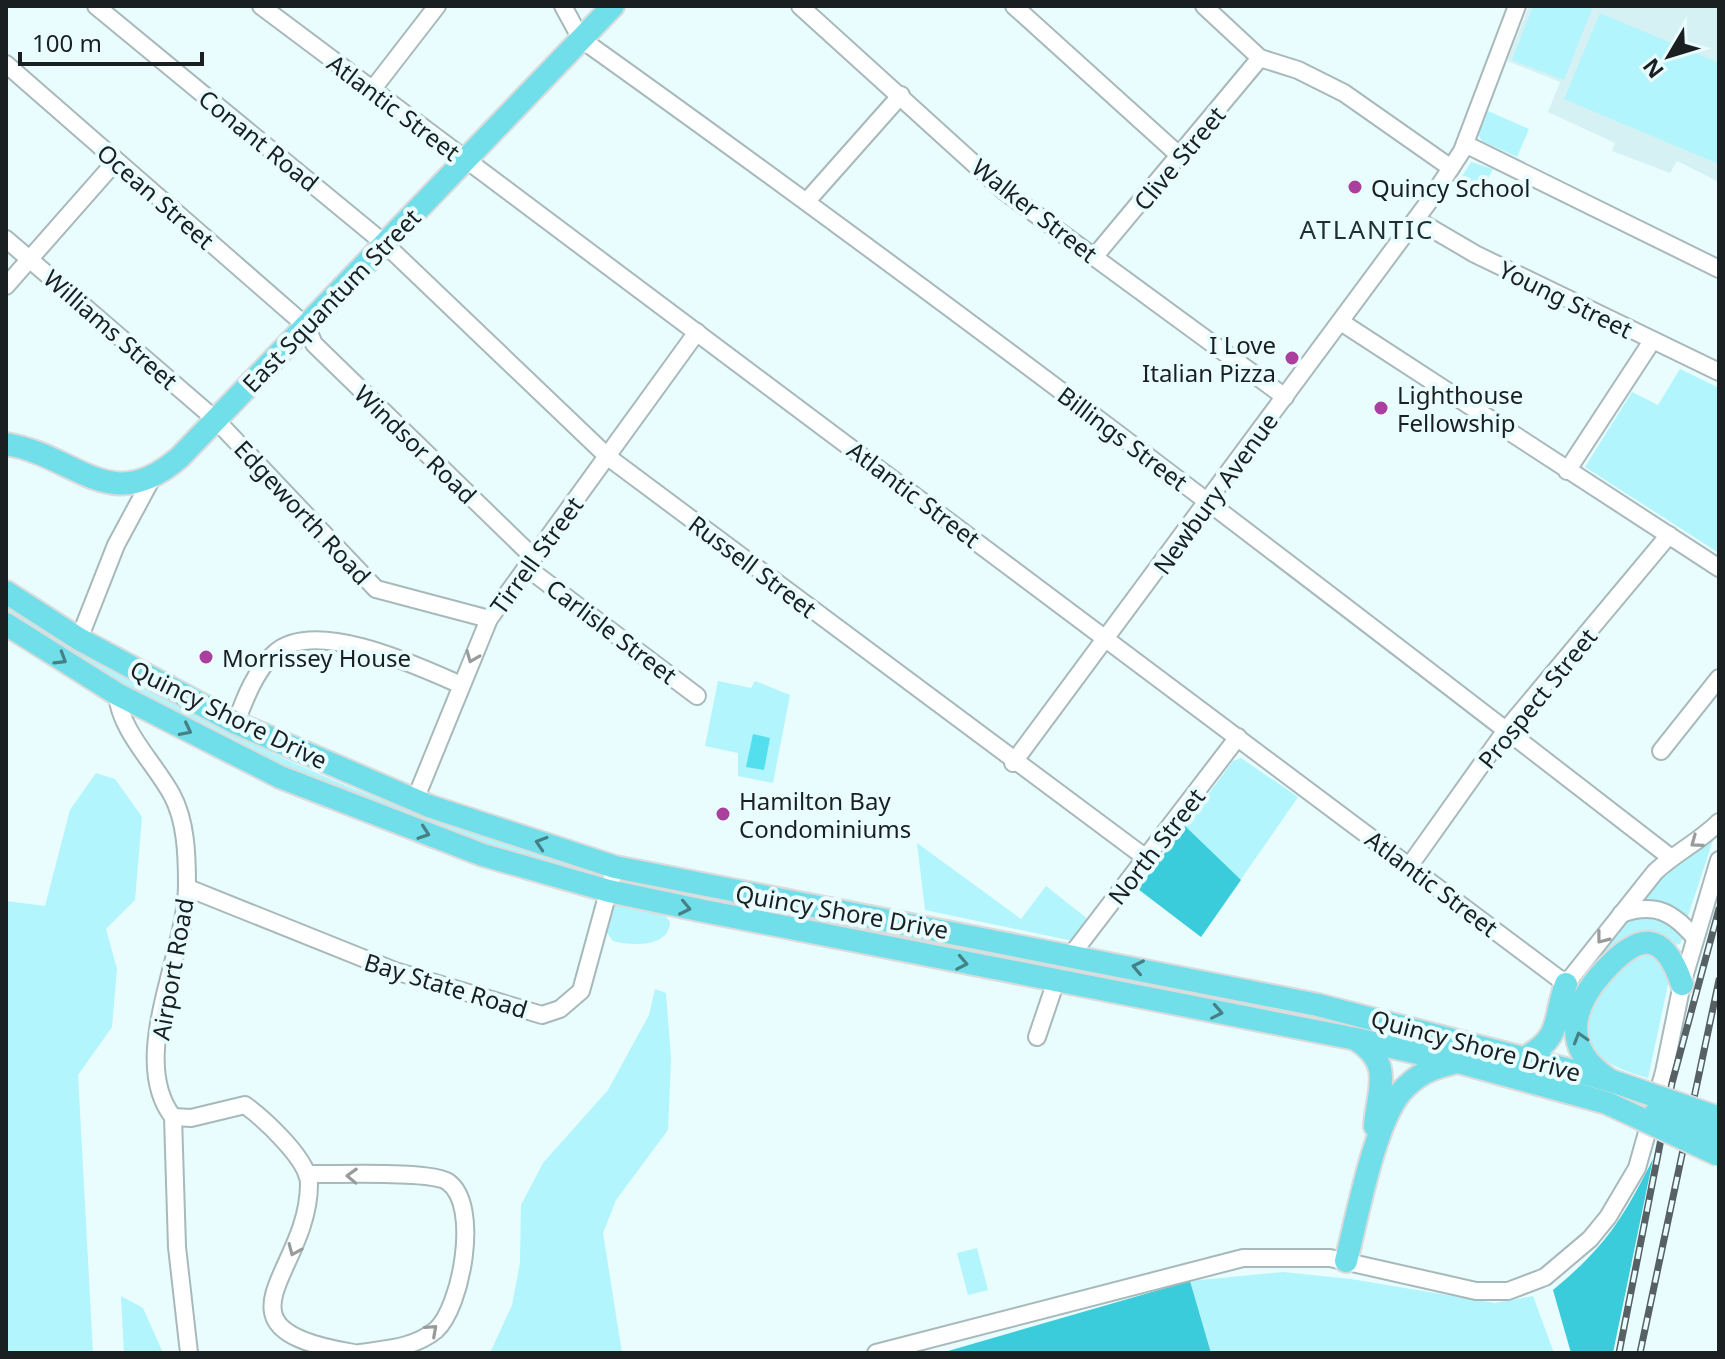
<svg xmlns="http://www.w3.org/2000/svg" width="1725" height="1359" font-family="'Noto Sans',sans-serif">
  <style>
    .built { fill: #d5f1f4 }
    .green { fill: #b2f5fc }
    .forest { fill: #3accda }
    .water { fill: #53dfed }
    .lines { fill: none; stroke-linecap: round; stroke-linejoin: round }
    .minor-casing { stroke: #a8b9bb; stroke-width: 20 }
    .major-casing { stroke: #dadbdb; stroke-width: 26 }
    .minor { stroke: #fff; stroke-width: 16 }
    .major { stroke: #71dfe9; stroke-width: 22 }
    .rail-casing { stroke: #576062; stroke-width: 7 }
    .rail { stroke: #e9fcfe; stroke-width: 4; stroke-dasharray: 12; stroke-linecap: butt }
    .major-bridge-casing { stroke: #dadbdb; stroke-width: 26; stroke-linecap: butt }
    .major-bridge { stroke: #71dfe9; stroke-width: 22 }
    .oneway { stroke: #989b9b }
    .oneway2 { stroke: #468085 }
    .poi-dot { fill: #ab3f9e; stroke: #e9fcfe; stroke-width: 3 }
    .labels { text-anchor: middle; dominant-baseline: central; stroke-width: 8; stroke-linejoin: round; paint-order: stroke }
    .street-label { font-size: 24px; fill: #1a2021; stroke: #e9fcfe }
    .poi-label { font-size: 24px; fill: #1a2021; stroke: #e9fcfe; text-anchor: start }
    .neighbourhood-label { font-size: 26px; letter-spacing: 2px; fill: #212f31; stroke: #e9fcfe }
  </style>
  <rect width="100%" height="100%" fill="#e9fcfe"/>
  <polygon class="built" points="1529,6 1719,6 1719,182 1677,161 1670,173 1612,151 1615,143 1548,112 1560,82 1507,61"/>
  <g class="green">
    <polygon points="1533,6 1593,6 1564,80 1512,60"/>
    <polygon points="1600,13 1719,63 1719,164 1564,99"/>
    <polygon points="1488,111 1529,129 1517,157 1482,141 1478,134"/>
    <polygon points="1471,162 1493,169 1480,193 1458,183"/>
    <polygon points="1680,369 1719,388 1719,553 1585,467 1632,392 1658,405"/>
    <path d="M 6,606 C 129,685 259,753 395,805 C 458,829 522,848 586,868 L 596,877 C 552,864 506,853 462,838 C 301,783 150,706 6,615 Z"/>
    <polygon points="718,681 751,688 755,681 790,695 773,783 738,776 738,753 705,746"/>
    <polygon points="1241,758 1298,797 1201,937 1138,889 1233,761"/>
    <polygon points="96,773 115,779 142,817 135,900 106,929 117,969 112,1027 78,1075 93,1353 6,1353 6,901 45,906 70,810"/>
    <polygon points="1715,834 1687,919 1665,905 1640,903 1660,879"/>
    <polygon points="917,843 1021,919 1046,886 1089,920 1073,941 925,910"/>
    <polygon points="636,885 716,901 739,900 1440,1042 1438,1049 636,888"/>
    <path d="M 617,903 L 664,914 L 670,922 C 669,948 631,946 613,941 L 606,931 L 610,911 Z"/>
    <polygon points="1658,914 1684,933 1680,944 1670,946 1655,937 1582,986 1578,983 1627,921"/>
    <path d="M 1652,952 L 1670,975 L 1648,1078 C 1608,1067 1566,1048 1590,997 C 1597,981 1616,966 1628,954 Z"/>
    <polygon points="655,989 666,993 671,1059 668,1130 616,1200 603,1233 622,1353 490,1353 512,1305 520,1263 521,1205 543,1163 608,1090 649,1015"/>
    <polygon points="977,1248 988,1290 968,1295 957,1253"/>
    <polygon points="1283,1272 1351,1279 1495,1303 1533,1296 1554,1353 1211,1353 1190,1281"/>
    <polygon points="121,1296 143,1308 163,1353 124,1353"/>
  </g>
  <g class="forest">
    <polygon points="1185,826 1241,880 1201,937 1138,889"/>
    <path d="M 1653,1159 L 1613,1353 L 1571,1353 L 1553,1290 C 1606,1246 1622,1220 1653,1159 Z"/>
    <polygon points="1190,1281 1211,1353 949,1353 948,1351"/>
  </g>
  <polygon class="water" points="753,734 770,738 764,770 746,767"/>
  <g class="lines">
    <defs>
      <g id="minor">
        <polyline points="96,6 385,244 608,457 1146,858"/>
        <path d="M 261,6 L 1566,984 L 1655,872 C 1675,853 1699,842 1719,822"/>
        <path d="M 563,6 L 581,39 C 951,303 1311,579 1670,857"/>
        <polyline points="800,6 1004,191 1285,397"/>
        <polyline points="1014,6 1181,157"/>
        <polyline points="1204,6 1260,58 1298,70 1344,93 1451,168"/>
        <polyline points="6,64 306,326 314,344 533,557"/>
        <polyline points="372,90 437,6"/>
        <polyline points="1465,144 1719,269"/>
        <polyline points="807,201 901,95"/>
        <polyline points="1417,220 1475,254 1719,372"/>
        <polyline points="6,239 216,420 376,589 489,619"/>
        <polyline points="1095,256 1260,58"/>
        <polyline points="6,286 116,161"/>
        <polyline points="1341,322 1719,568"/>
        <polyline points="1567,471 1652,341"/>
        <polyline points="526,567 697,696"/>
        <polyline points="79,639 116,545 151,480"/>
        <path d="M 117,694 C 120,731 154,762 172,795 C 186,821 187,855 187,885 C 187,953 127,1058 173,1117 L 177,1247 L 189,1353"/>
        <path d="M 236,723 C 244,700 256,669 275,653 C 315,617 420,667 461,685"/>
        <polyline points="1661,751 1719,678"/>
        <polyline points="1013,763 1430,200 1462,151 1517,6"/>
        <polyline points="415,800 489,619 697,332"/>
        <polyline points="1410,865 1506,730 1669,535"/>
        <polyline points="188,888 395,971 542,1015 560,1009 581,991 615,867"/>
        <path d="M 1621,914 C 1655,902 1673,912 1695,938"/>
        <polyline points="1072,954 1238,737"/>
        <polyline points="1037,1037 1056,981"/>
        <path d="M 173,1117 L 191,1118 L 245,1105 C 264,1119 309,1160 309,1184 C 309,1274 202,1328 354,1353"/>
        <path d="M 307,1174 C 334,1175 431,1170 448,1182 C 481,1205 461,1308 436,1330 C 414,1348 387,1349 360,1353"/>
        <polyline points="876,1353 1243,1258 1330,1258 1476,1291 1508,1291 1545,1277 1590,1239 1608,1217 1637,1168 1664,1072 1682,984 1719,860"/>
      </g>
      <g id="major">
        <path d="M 6,444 C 78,456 110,518 180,457 L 613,6"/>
        <polyline points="6,592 79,639 236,723 429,806 615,867 1318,1005 1612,1081"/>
        <polyline points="6,624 117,694 280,777 483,855 609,891 699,910 1356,1039 1458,1062 1607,1103"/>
        <path d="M 1357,1040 C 1394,1064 1378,1089 1375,1126"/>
        <path d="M 1526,1057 C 1563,1036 1553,1019 1566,984"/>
        <path d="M 1607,1078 C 1561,1047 1572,1006 1603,972 C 1638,933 1663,929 1682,984"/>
        <path d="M 1346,1261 C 1357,1218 1374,1124 1401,1092 C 1416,1075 1431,1068 1453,1063"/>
      </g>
    </defs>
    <use href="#minor" class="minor-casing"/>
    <use href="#major" class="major-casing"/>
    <use href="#minor" class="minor"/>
    <use href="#major" class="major"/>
    <defs>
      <g id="rail">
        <polyline points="1619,1353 1672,1083 1719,909"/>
        <polyline points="1640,1353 1719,980"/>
      </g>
    </defs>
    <use href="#rail" class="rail-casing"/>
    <use href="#rail" class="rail"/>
    <defs>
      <g id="major-bridge">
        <polyline points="1612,1081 1719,1118"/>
        <polyline points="1607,1103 1719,1155"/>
        <polyline points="1655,1114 1719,1136"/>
      </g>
    </defs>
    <use href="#major-bridge" class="major-bridge-casing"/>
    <use href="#major-bridge" class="major-bridge"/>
  </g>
  <defs><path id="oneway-chevron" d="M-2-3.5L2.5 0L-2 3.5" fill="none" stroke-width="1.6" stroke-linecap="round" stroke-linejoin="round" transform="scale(2)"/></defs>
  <g class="oneway">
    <use href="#oneway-chevron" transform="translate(472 657) rotate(112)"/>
    <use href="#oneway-chevron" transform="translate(1696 842) rotate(144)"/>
    <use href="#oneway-chevron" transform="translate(1602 938) rotate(128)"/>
    <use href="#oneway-chevron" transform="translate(352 1176) rotate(-178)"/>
    <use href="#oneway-chevron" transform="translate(294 1250) rotate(113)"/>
    <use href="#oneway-chevron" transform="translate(432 1330) rotate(-42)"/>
  </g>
  <g class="oneway2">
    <use href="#oneway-chevron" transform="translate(61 659) rotate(32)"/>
    <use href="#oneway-chevron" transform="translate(186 730) rotate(27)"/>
    <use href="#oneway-chevron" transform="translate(424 833) rotate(19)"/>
    <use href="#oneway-chevron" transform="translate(541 843) rotate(-162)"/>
    <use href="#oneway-chevron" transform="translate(685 908) rotate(12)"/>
    <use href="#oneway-chevron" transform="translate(962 963) rotate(11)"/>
    <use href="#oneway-chevron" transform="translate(1138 967) rotate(-168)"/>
    <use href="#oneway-chevron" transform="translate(1217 1012) rotate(11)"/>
    <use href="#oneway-chevron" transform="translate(1580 1038) rotate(-107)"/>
  </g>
  <g class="poi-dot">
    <circle cx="1355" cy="187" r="8"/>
    <circle cx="1292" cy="358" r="8"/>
    <circle cx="1381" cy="408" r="8"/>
    <circle cx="206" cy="657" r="8"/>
    <circle cx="723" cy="814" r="8"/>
  </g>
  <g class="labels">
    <g class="street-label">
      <text transform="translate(394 107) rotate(37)">Atlantic Street</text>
      <text transform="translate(259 140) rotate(39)">Conant Road</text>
      <text transform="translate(1179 158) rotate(-50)">Clive Street</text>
      <text transform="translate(156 196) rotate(41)">Ocean Street</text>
      <text transform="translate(1035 210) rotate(38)">Walker Street</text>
      <text transform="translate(1566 299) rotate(26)">Young Street</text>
      <text transform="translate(331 300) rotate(-46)">East Squantum Street</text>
      <text transform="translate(111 329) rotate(41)">Williams Street</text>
      <text transform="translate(1123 438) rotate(37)">Billings Street</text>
      <text transform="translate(416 444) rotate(44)">Windsor Road</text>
      <text transform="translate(1215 493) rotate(-54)">Newbury Avenue</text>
      <text transform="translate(914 494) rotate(37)">Atlantic Street</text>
      <text transform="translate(303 512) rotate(47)">Edgeworth Road</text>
      <text transform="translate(536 555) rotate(-54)">Tirrell Street</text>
      <text transform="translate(753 566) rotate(37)">Russell Street</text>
      <text transform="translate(612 631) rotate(37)">Carlisle Street</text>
      <text transform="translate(1537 698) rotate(-51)">Prospect Street</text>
      <text transform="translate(229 714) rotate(26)">Quincy Shore Drive</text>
      <text transform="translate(1156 846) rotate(-52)">North Street</text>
      <text transform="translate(1432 883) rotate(37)">Atlantic Street</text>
      <text transform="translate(842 911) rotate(10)">Quincy Shore Drive</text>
      <text transform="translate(172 969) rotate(-80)">Airport Road</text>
      <text transform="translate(446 985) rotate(17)">Bay State Road</text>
      <text transform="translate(1476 1045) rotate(15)">Quincy Shore Drive</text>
    </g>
    <g class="poi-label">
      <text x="1371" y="187">Quincy School</text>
      <text x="1276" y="344" text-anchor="end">I Love<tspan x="1276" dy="28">Italian Pizza</tspan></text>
      <text x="1397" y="394">Lighthouse<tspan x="1397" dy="28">Fellowship</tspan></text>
      <text x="222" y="657">Morrissey House</text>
      <text x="739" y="800">Hamilton Bay<tspan x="739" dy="28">Condominiums</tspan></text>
    </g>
    <g class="neighbourhood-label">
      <text x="1367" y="229">ATLANTIC</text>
    </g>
  </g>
  <rect width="1725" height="1359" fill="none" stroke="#1a2021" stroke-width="16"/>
  <g transform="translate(1669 56) rotate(232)" stroke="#e9fcfe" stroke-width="6" paint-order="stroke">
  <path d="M0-6L14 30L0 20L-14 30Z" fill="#1a2021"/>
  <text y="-12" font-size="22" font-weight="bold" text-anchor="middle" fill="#1a2021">N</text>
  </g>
  <path d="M20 52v12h182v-12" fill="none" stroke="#1a2021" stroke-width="4"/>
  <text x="32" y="52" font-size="24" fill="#1a2021" stroke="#e9fcfe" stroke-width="6" paint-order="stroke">100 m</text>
</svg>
